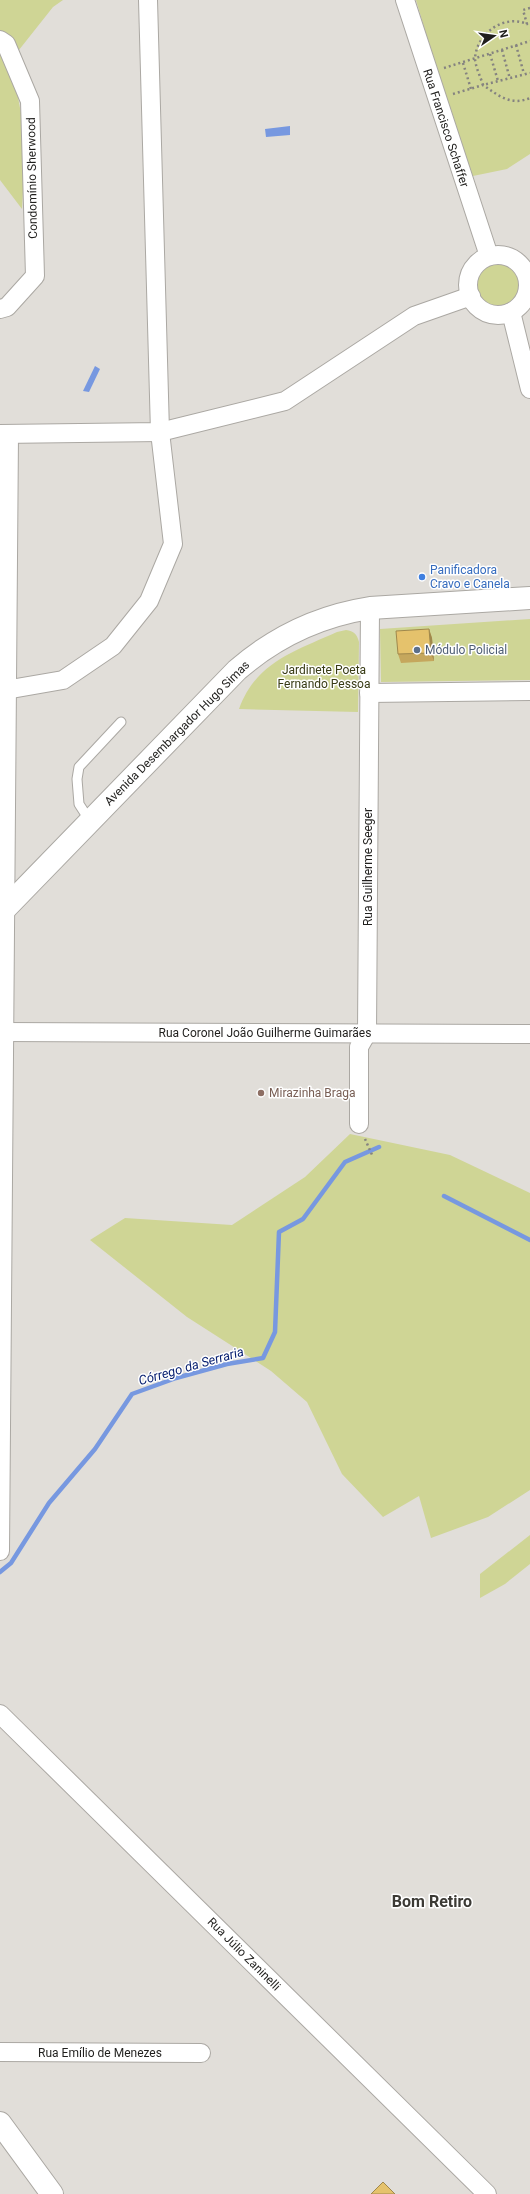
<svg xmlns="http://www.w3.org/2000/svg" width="530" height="2194" font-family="Roboto,sans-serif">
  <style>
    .green { fill: #cfd595 }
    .water { fill: #7798e0 }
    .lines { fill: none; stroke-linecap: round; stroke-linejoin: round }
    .stream { stroke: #7798e0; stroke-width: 4.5 }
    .service-casing { stroke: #aba8a3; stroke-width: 11 }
    .minor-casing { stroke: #aba8a3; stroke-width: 20 }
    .secondary-casing { stroke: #aba8a3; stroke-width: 24 }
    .path { stroke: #858380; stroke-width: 2.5; stroke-dasharray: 2 3; stroke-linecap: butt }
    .service { stroke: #fff; stroke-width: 9 }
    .minor { stroke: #fff; stroke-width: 18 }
    .secondary { stroke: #fff; stroke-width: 22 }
    .wall { fill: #c5a75d }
    .shaded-wall { fill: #a0884c }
    .building { fill: #e5c26c; stroke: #a0884c }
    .shop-dot { fill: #3f7fe0; stroke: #fff; stroke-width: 1.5 }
    .service-dot { fill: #5c6f8a; stroke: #fff; stroke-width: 1.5 }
    .education-dot { fill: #8d6e63; stroke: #fff; stroke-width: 1.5 }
    .labels { text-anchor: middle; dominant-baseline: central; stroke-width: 3; stroke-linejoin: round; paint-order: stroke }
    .street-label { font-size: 12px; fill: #201f1d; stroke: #fff }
    .shop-label { font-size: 12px; fill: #366cbe; stroke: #fff; text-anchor: start }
    .service-label { font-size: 12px; fill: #4e5e75; stroke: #fff; text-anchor: start }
    .park-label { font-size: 12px; fill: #383b15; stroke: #fff }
    .education-label { font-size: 12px; fill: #785e54; stroke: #fff; text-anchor: start }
    .water-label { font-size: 13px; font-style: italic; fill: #051d6f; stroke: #fff }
    .district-label { font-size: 16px; font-weight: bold; fill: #3c3a35; stroke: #fff }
  </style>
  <rect width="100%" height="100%" fill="#e1ded9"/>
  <g class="green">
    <polygon points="0,0 63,0 53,7 11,60 26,140 22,209 0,180"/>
    <polygon points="416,0 530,0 530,154 507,169 468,177"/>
    <circle cx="498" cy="286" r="24"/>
    <polygon points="530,619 530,680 381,682 380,629"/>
    <path d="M 346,630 C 354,631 357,634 359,642 L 358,712 L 239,709 C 256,662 295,651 337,632 Z"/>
    <polygon points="350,1134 450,1155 530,1193 530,1490 488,1517 431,1538 419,1496 383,1517 342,1474 307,1402 271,1371 187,1317 90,1240 125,1218 232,1225 305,1177"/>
    <polygon points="530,1535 530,1564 505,1584 480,1598 480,1574"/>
  </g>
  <g class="water">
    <polygon points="290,126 290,135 266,137 265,129"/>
    <polygon points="95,366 100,369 89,392 83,391"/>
  </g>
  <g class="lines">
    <g class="stream">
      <polyline points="444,1196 530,1240"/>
      <polyline points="0,1572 11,1563 49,1503 95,1449 132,1394 176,1378 227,1364 263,1358 275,1332 279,1232 303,1219 345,1162 379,1147"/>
    </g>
    <defs>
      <polyline id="service" points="90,821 79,804 77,779 79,767 121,722"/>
      <g id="minor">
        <polyline points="405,0 489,256"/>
        <polyline points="0,40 6,44 30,101 35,276 7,307 0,309"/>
        <circle cx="498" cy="285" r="30"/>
        <polyline points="511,312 530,389"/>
        <polyline points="0,434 160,432 285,401 414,316 471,296"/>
        <polyline points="0,691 63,680 113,646 149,601 173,544 160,432 148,0"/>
        <polyline points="369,693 530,691"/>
        <polyline points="0,1032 530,1034"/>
        <polyline points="359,1124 359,1047 367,1033 370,608"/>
        <polyline points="0,1551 9,434"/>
        <polyline points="0,1714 487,2194"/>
        <polyline points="0,2052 201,2053"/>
      </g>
      <g id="secondary">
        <path d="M 0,914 L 237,670 C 275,637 319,616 370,608 L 530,598"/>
        <polyline points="0,2123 52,2194"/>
      </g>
    </defs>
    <use href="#service" class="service-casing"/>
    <use href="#minor" class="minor-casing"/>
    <use href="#secondary" class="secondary-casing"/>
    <g class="path">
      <path d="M 530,8 L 523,10 L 527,24 C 504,14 477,33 475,58 C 475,66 481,78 483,85 L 530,73"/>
      <polyline points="516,45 524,74"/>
      <polyline points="502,50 510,79"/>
      <polyline points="490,54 498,81"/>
      <polyline points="463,63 471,89"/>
      <polyline points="444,68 530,41"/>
      <path d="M 453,94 L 483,85 C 499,96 511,106 530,98"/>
      <polyline points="365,1139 373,1157"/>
    </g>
    <use href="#service" class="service"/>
    <use href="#minor" class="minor"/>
    <use href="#secondary" class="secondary"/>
  </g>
  <polygon class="wall" points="429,629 432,638 434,661 401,663 398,654"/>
  <polygon class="shaded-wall" points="429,629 432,638 434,661 431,653"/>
  <g class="building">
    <polygon points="429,629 431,653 398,654 396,631"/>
    <polygon points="383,2182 395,2194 371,2194"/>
  </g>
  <circle class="shop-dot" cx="422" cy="577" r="4"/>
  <circle class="service-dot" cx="417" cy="650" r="4"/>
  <circle class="education-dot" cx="261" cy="1093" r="4"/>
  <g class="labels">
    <g class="street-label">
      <text transform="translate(446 128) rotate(72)">Rua Francisco Schaffer</text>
      <text transform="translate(32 178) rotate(-91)">Condomínio Sherwood</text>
      <text transform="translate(177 733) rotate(-45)">Avenida Desembargador Hugo Simas</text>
      <text transform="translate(368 867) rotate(-90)">Rua Guilherme Seeger</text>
      <text x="265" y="1033">Rua Coronel João Guilherme Guimarães</text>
      <text transform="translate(244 1954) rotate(45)">Rua Júlio Zaninelli</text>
      <text x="100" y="2053">Rua Emílio de Menezes</text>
    </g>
    <g class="shop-label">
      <text x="430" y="570">Panificadora<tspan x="430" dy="14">Cravo e Canela</tspan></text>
    </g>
    <g class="service-label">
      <text x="425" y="650">Módulo Policial</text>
    </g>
    <g class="park-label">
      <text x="324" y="670">Jardinete Poeta<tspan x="324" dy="14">Fernando Pessoa</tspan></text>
    </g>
    <g class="education-label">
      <text x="269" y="1093">Mirazinha Braga</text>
    </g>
    <g class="water-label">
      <text transform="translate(191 1366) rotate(-16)">Córrego da Serraria</text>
    </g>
    <g class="district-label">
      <text x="432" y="1901">Bom Retiro</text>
    </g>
  </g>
  <g transform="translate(494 36) rotate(77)" stroke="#ffffff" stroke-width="3" paint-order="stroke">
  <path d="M0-3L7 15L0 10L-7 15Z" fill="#201f1d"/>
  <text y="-6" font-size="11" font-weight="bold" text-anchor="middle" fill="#201f1d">N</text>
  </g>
</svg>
